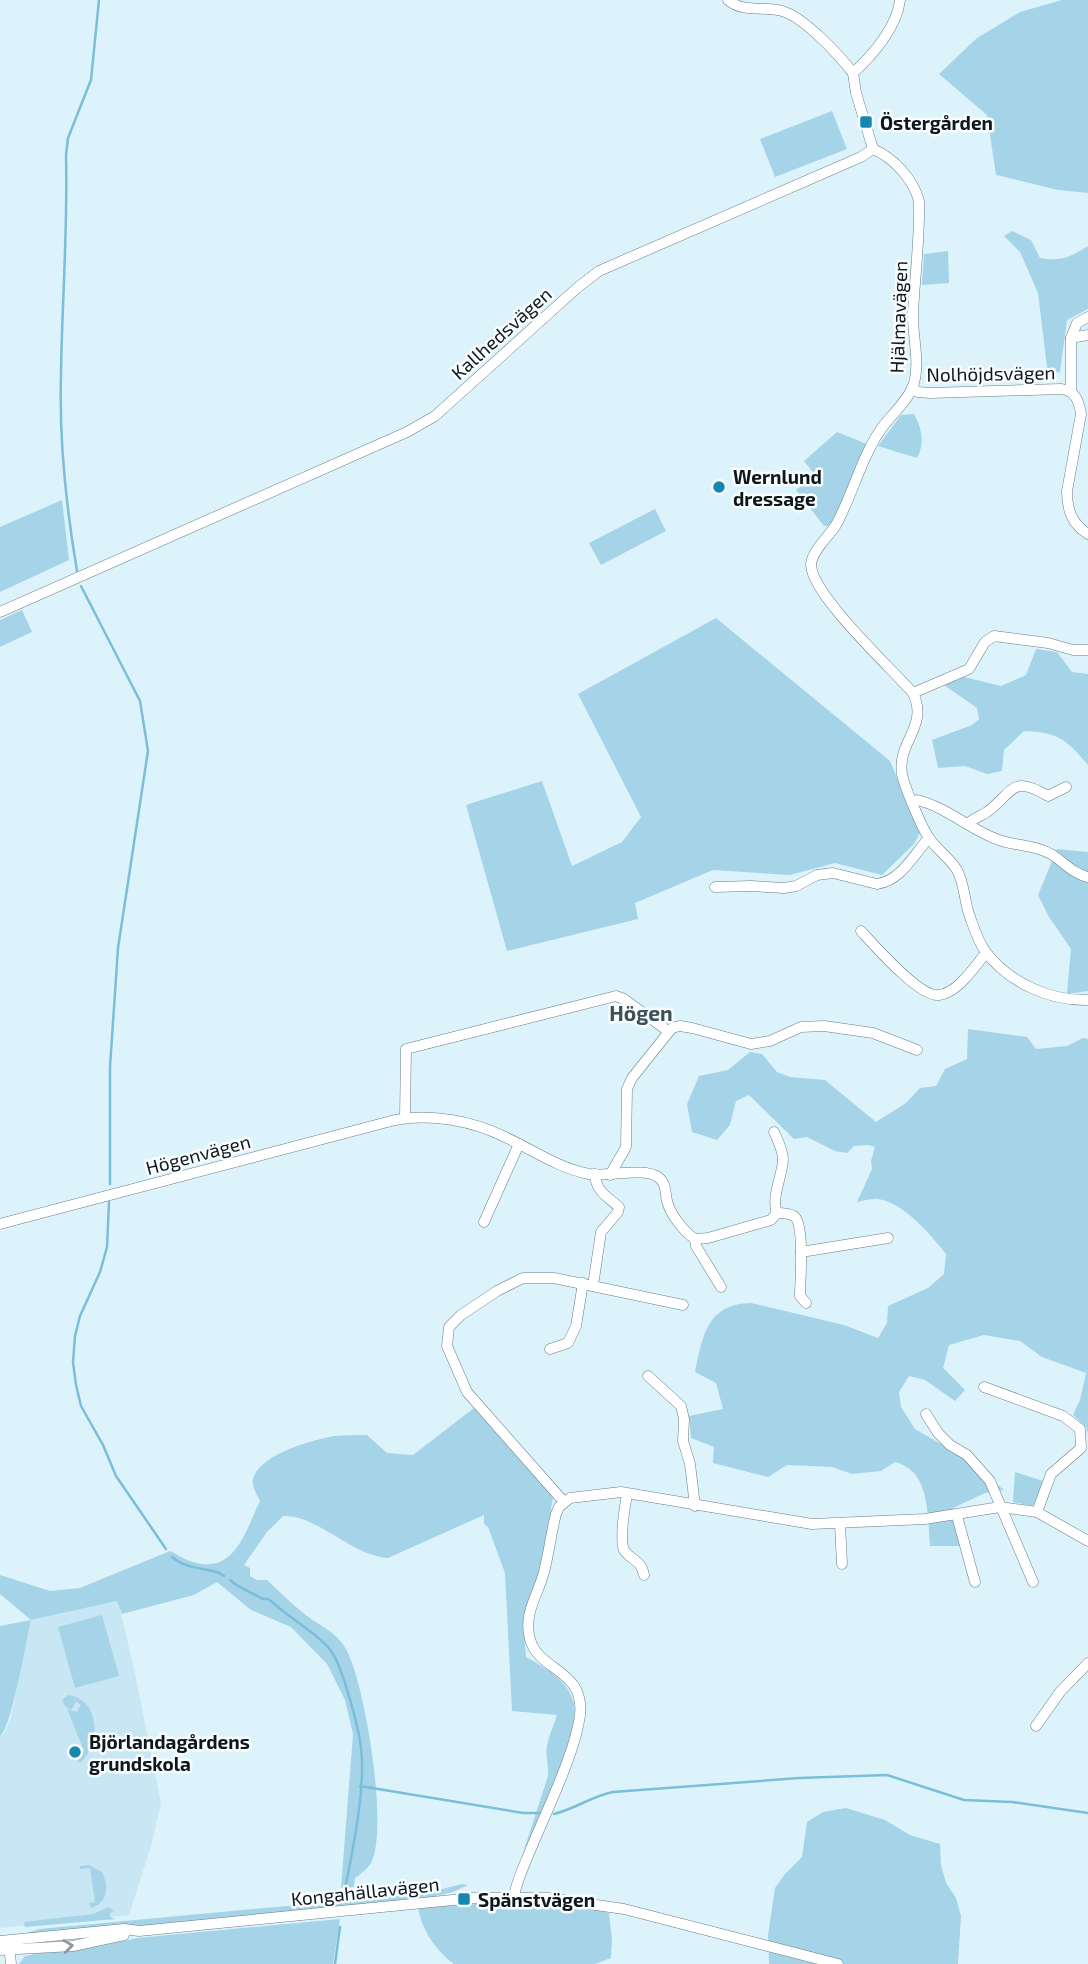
<svg xmlns="http://www.w3.org/2000/svg" width="1088" height="1964" font-family="'Exo 2',sans-serif">
  <style>
    .built { fill: #c8e6f3 }
    .green { fill: #a5d4e8 }
    .lines { fill: none; stroke-linecap: round; stroke-linejoin: round }
    .stream { stroke: #7cbdd9; stroke-width: 2.5 }
    .minor-casing { stroke: #697c85; stroke-width: 11 }
    .minor { stroke: #fff; stroke-width: 10 }
    .oneway { stroke: #939798 }
    .poi-dot { fill: #1688ae; stroke: #f8fdff; stroke-width: 2.5 }
    .labels { text-anchor: middle; dominant-baseline: central; stroke-width: 5; stroke-linejoin: round; paint-order: stroke }
    .poi-label { font-size: 19px; font-weight: bold; fill: #10171a; stroke: #f8fdff; text-anchor: start }
    .street-label { font-size: 19px; fill: #10171a; stroke: #f8fdff }
    .neighbourhood-label { font-size: 21px; font-weight: bold; fill: #3e5058; stroke: #f8fdff }
  </style>
  <rect width="100%" height="100%" fill="#ddf3fc"/>
  <polygon class="built" points="118,1601 134,1669 161,1803 151,1846 129,1915 0,1928 0,1736 4,1733 11,1717 31,1620"/>
  <g class="green">
    <polygon points="1062,0 1088,0 1088,193 1058,190 996,175 987,115 939,74 977,38 1020,12"/>
    <polygon points="832,111 847,149 775,177 760,139"/>
    <path d="M 1012,231 L 1031,240 L 1040,258 C 1060,262 1071,257 1088,246 L 1088,309 L 1067,320 L 1060,372 L 1048,375 L 1038,293 L 1020,252 L 1004,236 Z"/>
    <polygon points="948,251 949,283 922,285 924,254"/>
    <path d="M 914,414 C 922,429 925,443 917,458 L 878,446 L 901,415 Z"/>
    <polygon points="837,432 867,444 833,521 828,526 824,526 796,490 815,475 804,461"/>
    <polygon points="62,500 69,560 0,592 0,527"/>
    <polygon points="655,509 666,531 601,565 589,543"/>
    <polygon points="22,610 32,632 0,647 0,620"/>
    <polygon points="716,618 890,761 920,833 914,844 882,875 835,863 790,875 713,870 635,903 638,919 507,951 466,805 542,781 572,866 622,842 641,817 578,694"/>
    <path d="M 1036,649 L 1057,652 L 1072,672 L 1088,674 L 1088,765 C 1067,740 1058,732 1024,731 L 1004,750 L 1002,771 L 987,774 L 965,766 L 938,768 L 932,740 L 972,725 L 979,719 L 977,708 L 944,685 L 964,677 L 1001,686 L 1026,675 Z"/>
    <polygon points="1057,849 1088,852 1088,991 1067,994 1071,949 1049,917 1038,895"/>
    <path d="M 968,1029 L 1027,1037 L 1036,1049 L 1067,1046 L 1083,1038 L 1088,1039 L 1088,1434 L 1086,1427 L 1073,1415 L 1080,1400 L 1086,1373 L 1042,1357 L 1020,1341 L 984,1335 L 949,1345 L 943,1368 L 965,1390 L 955,1401 L 925,1380 L 909,1376 L 899,1392 L 901,1407 L 915,1429 L 963,1457 L 1004,1490 L 985,1493 L 953,1508 L 960,1546 L 930,1546 C 927,1516 931,1471 895,1462 L 881,1471 L 852,1474 L 832,1467 L 787,1465 L 768,1477 L 713,1463 L 714,1447 L 691,1438 L 689,1416 L 723,1409 L 716,1383 L 695,1372 C 703,1337 706,1304 751,1303 L 844,1325 L 878,1338 L 887,1323 L 888,1306 L 928,1288 L 944,1274 L 946,1254 C 931,1235 903,1202 878,1199 C 872,1198 864,1201 857,1202 L 872,1169 L 871,1161 L 875,1147 L 869,1145 L 854,1146 L 847,1153 L 835,1151 L 807,1137 L 794,1139 L 749,1095 L 736,1101 L 730,1125 L 717,1140 L 692,1132 L 687,1104 L 699,1076 L 728,1070 L 750,1052 L 762,1054 L 777,1072 L 790,1077 L 825,1080 L 876,1122 L 906,1103 L 920,1088 L 936,1086 L 945,1069 L 967,1059 Z"/>
    <path d="M 474,1408 L 553,1497 L 542,1564 L 524,1631 L 526,1657 C 544,1667 566,1679 573,1700 C 584,1732 537,1821 523,1853 L 548,1776 C 549,1765 545,1756 547,1745 C 549,1735 554,1725 557,1715 L 512,1711 L 505,1573 L 488,1527 L 484,1524 L 484,1515 L 388,1558 C 352,1556 316,1514 283,1516 L 267,1532 L 244,1565 L 250,1568 L 250,1576 L 257,1580 L 267,1580 C 280,1592 293,1605 307,1616 C 322,1627 338,1633 347,1651 C 365,1685 389,1829 371,1863 C 368,1868 361,1874 355,1878 L 354,1887 L 341,1888 L 353,1734 L 345,1700 L 327,1664 L 291,1627 L 251,1610 L 217,1582 L 194,1595 L 122,1614 L 117,1601 L 31,1620 C 26,1641 12,1728 0,1736 L 0,1626 L 31,1620 L 0,1594 L 0,1575 L 50,1591 L 80,1588 L 170,1551 C 177,1554 183,1559 190,1561 C 234,1577 245,1532 260,1501 C 257,1495 252,1487 253,1480 C 257,1455 312,1440 334,1436 C 345,1435 356,1435 367,1435 L 387,1453 L 413,1455 Z"/>
    <polygon points="1015,1472 1043,1481 1033,1506 1013,1502"/>
    <polygon points="102,1615 119,1676 75,1688 58,1627"/>
    <path d="M 68,1695 C 101,1699 101,1745 80,1763 L 77,1760 L 84,1751 L 67,1709 L 77,1712 L 81,1705 L 71,1698 L 76,1702 L 71,1710 L 65,1706 L 62,1700 Z"/>
    <polygon points="846,1808 885,1820 910,1835 940,1844 941,1865 946,1883 956,1898 961,1916 958,1964 769,1964 768,1935 775,1888 785,1874 802,1857 807,1822 823,1812"/>
    <path d="M 89,1865 L 102,1872 C 109,1886 108,1903 91,1908 L 89,1903 L 95,1902 L 90,1868 L 80,1869 L 80,1866 Z"/>
    <polygon points="462,1884 468,1885 453,1892 432,1897 135,1927 24,1934 39,1929 427,1893"/>
    <path d="M 503,1902 C 538,1908 575,1901 609,1913 L 612,1940 L 611,1958 L 595,1964 L 454,1964 C 436,1951 422,1930 418,1908 Z"/>
    <polygon points="109,1907 114,1911 110,1913 110,1917 116,1919 25,1927 24,1922 93,1914"/>
    <polygon points="340,1919 333,1964 19,1964 25,1956 39,1953 99,1946 137,1938"/>
  </g>
  <g class="lines">
    <g class="stream">
      <path d="M 77,571 C 66,506 59,440 61,374 C 62,301 68,228 66,155 L 68,138 L 91,80 L 99,0"/>
      <polyline points="81,586 140,701 148,751 118,948 110,1067 110,1184"/>
      <polyline points="109,1202 107,1247 100,1272 80,1316 75,1336 73,1362 76,1385 81,1406 103,1445 116,1476 166,1549"/>
      <path d="M 172,1557 C 189,1572 215,1567 224,1576"/>
      <path d="M 230,1580 C 240,1589 251,1592 261,1598 C 268,1601 265,1596 271,1601 C 287,1616 307,1627 324,1643 C 335,1653 339,1666 344,1680 C 351,1702 358,1724 361,1747 C 366,1791 352,1852 344,1895"/>
      <polyline points="360,1786 523,1813 540,1813"/>
      <path d="M 554,1814 C 575,1809 592,1796 613,1792 L 799,1778 L 887,1775 L 964,1800 L 1012,1802 L 1088,1813"/>
      <polyline points="335,1964 340,1927"/>
    </g>
    <defs>
      <g id="minor">
        <path d="M 728,0 C 743,13 764,6 782,11 C 804,17 839,55 853,73"/>
        <path d="M 873,149 C 894,158 913,179 919,201 C 920,238 915,275 913,312 C 912,336 921,363 913,386 C 907,402 891,415 881,429 C 861,458 853,494 836,525 C 829,536 811,552 811,565 C 812,595 891,668 913,693 C 929,727 897,741 902,774 C 904,786 922,828 929,838 C 937,850 950,858 957,870 C 965,884 964,902 970,917 C 974,928 978,941 985,951 C 1009,983 1050,1001 1088,1000"/>
        <path d="M 873,149 L 856,93 L 853,73 C 873,55 897,27 900,0"/>
        <polyline points="1071,338 1077,323 1088,317"/>
        <path d="M 912,388 L 918,392 L 930,393 L 1061,389 C 1075,390 1079,401 1081,414 L 1067,491 C 1067,510 1072,524 1088,534"/>
        <polyline points="1071,392 1071,338 1088,335"/>
        <polyline points="0,612 407,432 435,416 577,288 599,271 861,157 873,149"/>
        <polyline points="913,693 969,669 985,642 994,636 1048,643 1073,650 1088,650"/>
        <path d="M 913,802 L 917,800 C 947,807 970,830 999,840 C 1016,846 1036,845 1051,854 C 1064,862 1073,874 1088,877"/>
        <path d="M 969,823 C 974,818 981,816 987,812 C 1014,792 1011,774 1048,796 L 1066,787"/>
        <path d="M 715,887 L 751,886 L 784,888 L 796,886 L 817,875 L 833,873 L 877,884 C 901,881 914,854 929,838"/>
        <path d="M 861,931 C 874,945 920,998 939,995 C 958,993 975,966 986,953"/>
        <polyline points="405,1118 406,1049 616,996 624,999 668,1031"/>
        <path d="M 774,1132 C 778,1141 783,1150 783,1160 C 782,1177 771,1197 777,1213"/>
        <polyline points="610,1175 626,1147 627,1089 632,1078 672,1028 680,1026 692,1028 751,1044 770,1041 801,1027 824,1026 873,1033 917,1050"/>
        <polyline points="484,1222 519,1144"/>
        <path d="M 0,1224 L 395,1120 C 431,1113 473,1121 505,1137 C 533,1150 558,1168 589,1174 C 608,1177 644,1167 658,1177 C 666,1183 665,1191 667,1201 C 670,1214 684,1232 695,1239 L 708,1238 L 771,1220 L 777,1213 C 783,1213 789,1213 794,1216 C 805,1224 800,1282 800,1296 L 806,1303"/>
        <polyline points="695,1239 696,1246 721,1287"/>
        <polyline points="801,1252 888,1238"/>
        <path d="M 594,1279 L 601,1232 L 618,1212 L 619,1207 C 608,1197 595,1191 595,1174"/>
        <polyline points="550,1349 568,1343 576,1326 583,1283"/>
        <polyline points="648,1376 681,1406 684,1419 683,1441 690,1464 695,1506"/>
        <polyline points="984,1387 1063,1416 1080,1429 1081,1448 1051,1474 1037,1512"/>
        <polyline points="926,1414 938,1433 950,1445 967,1455 990,1481 1033,1582"/>
        <path d="M 627,1494 C 625,1506 619,1539 624,1550 C 631,1561 641,1559 644,1575"/>
        <polyline points="564,1502 467,1392 447,1346 449,1327 461,1315 497,1291 523,1278 554,1278 683,1305"/>
        <polyline points="957,1516 975,1582"/>
        <polyline points="840,1524 842,1564"/>
        <polyline points="1036,1726 1060,1692 1088,1663"/>
        <path d="M 514,1897 C 516,1882 524,1866 530,1851 C 545,1814 575,1754 580,1715 C 585,1669 538,1671 530,1639 C 523,1614 538,1595 544,1572 C 549,1553 551,1533 556,1514 L 559,1507 L 570,1498 L 621,1492 L 812,1524 L 925,1519 L 1000,1507 L 1037,1512 L 1088,1541"/>
        <polyline points="0,1941 124,1929 139,1931 473,1898 548,1898 624,1909 838,1964"/>
        <polyline points="9,1944 11,1964"/>
        <polyline points="0,1950 73,1946 124,1935"/>
      </g>
    </defs>
    <use href="#minor" class="minor-casing"/>
    <use href="#minor" class="minor"/>
  </g>
  <defs><path id="oneway-chevron" d="M-2-3.5L2.5 0L-2 3.5" fill="none" stroke-width="1.6" stroke-linecap="round" stroke-linejoin="round" transform="scale(1.75)"/></defs>
  <use class="oneway" href="#oneway-chevron" transform="translate(68 1946) rotate(-7)"/>
  <g class="poi-dot">
    <rect x="859" y="115" width="14" height="14" rx="3.5"/>
    <circle cx="719" cy="487" r="7"/>
    <circle cx="75" cy="1752" r="7"/>
    <rect x="457" y="1892" width="14" height="14" rx="3.5"/>
  </g>
  <g class="labels">
    <g class="poi-label">
      <text x="880" y="122">Östergården</text>
      <text x="733" y="476">Wernlund<tspan x="733" dy="22">dressage</tspan></text>
      <text x="89" y="1741">Björlandagårdens<tspan x="89" dy="22">grundskola</tspan></text>
      <text x="478" y="1899">Spänstvägen</text>
    </g>
    <g class="street-label">
      <text transform="translate(898 317) rotate(-88)">Hjälmavägen</text>
      <text transform="translate(501 333) rotate(-42)">Kallhedsvägen</text>
      <text transform="translate(991 373) rotate(-1)">Nolhöjdsvägen</text>
      <text transform="translate(198 1154) rotate(-15)">Högenvägen</text>
      <text transform="translate(365 1891) rotate(-6)">Kongahällavägen</text>
    </g>
    <g class="neighbourhood-label">
      <text x="641" y="1012">Högen</text>
    </g>
  </g>
</svg>
